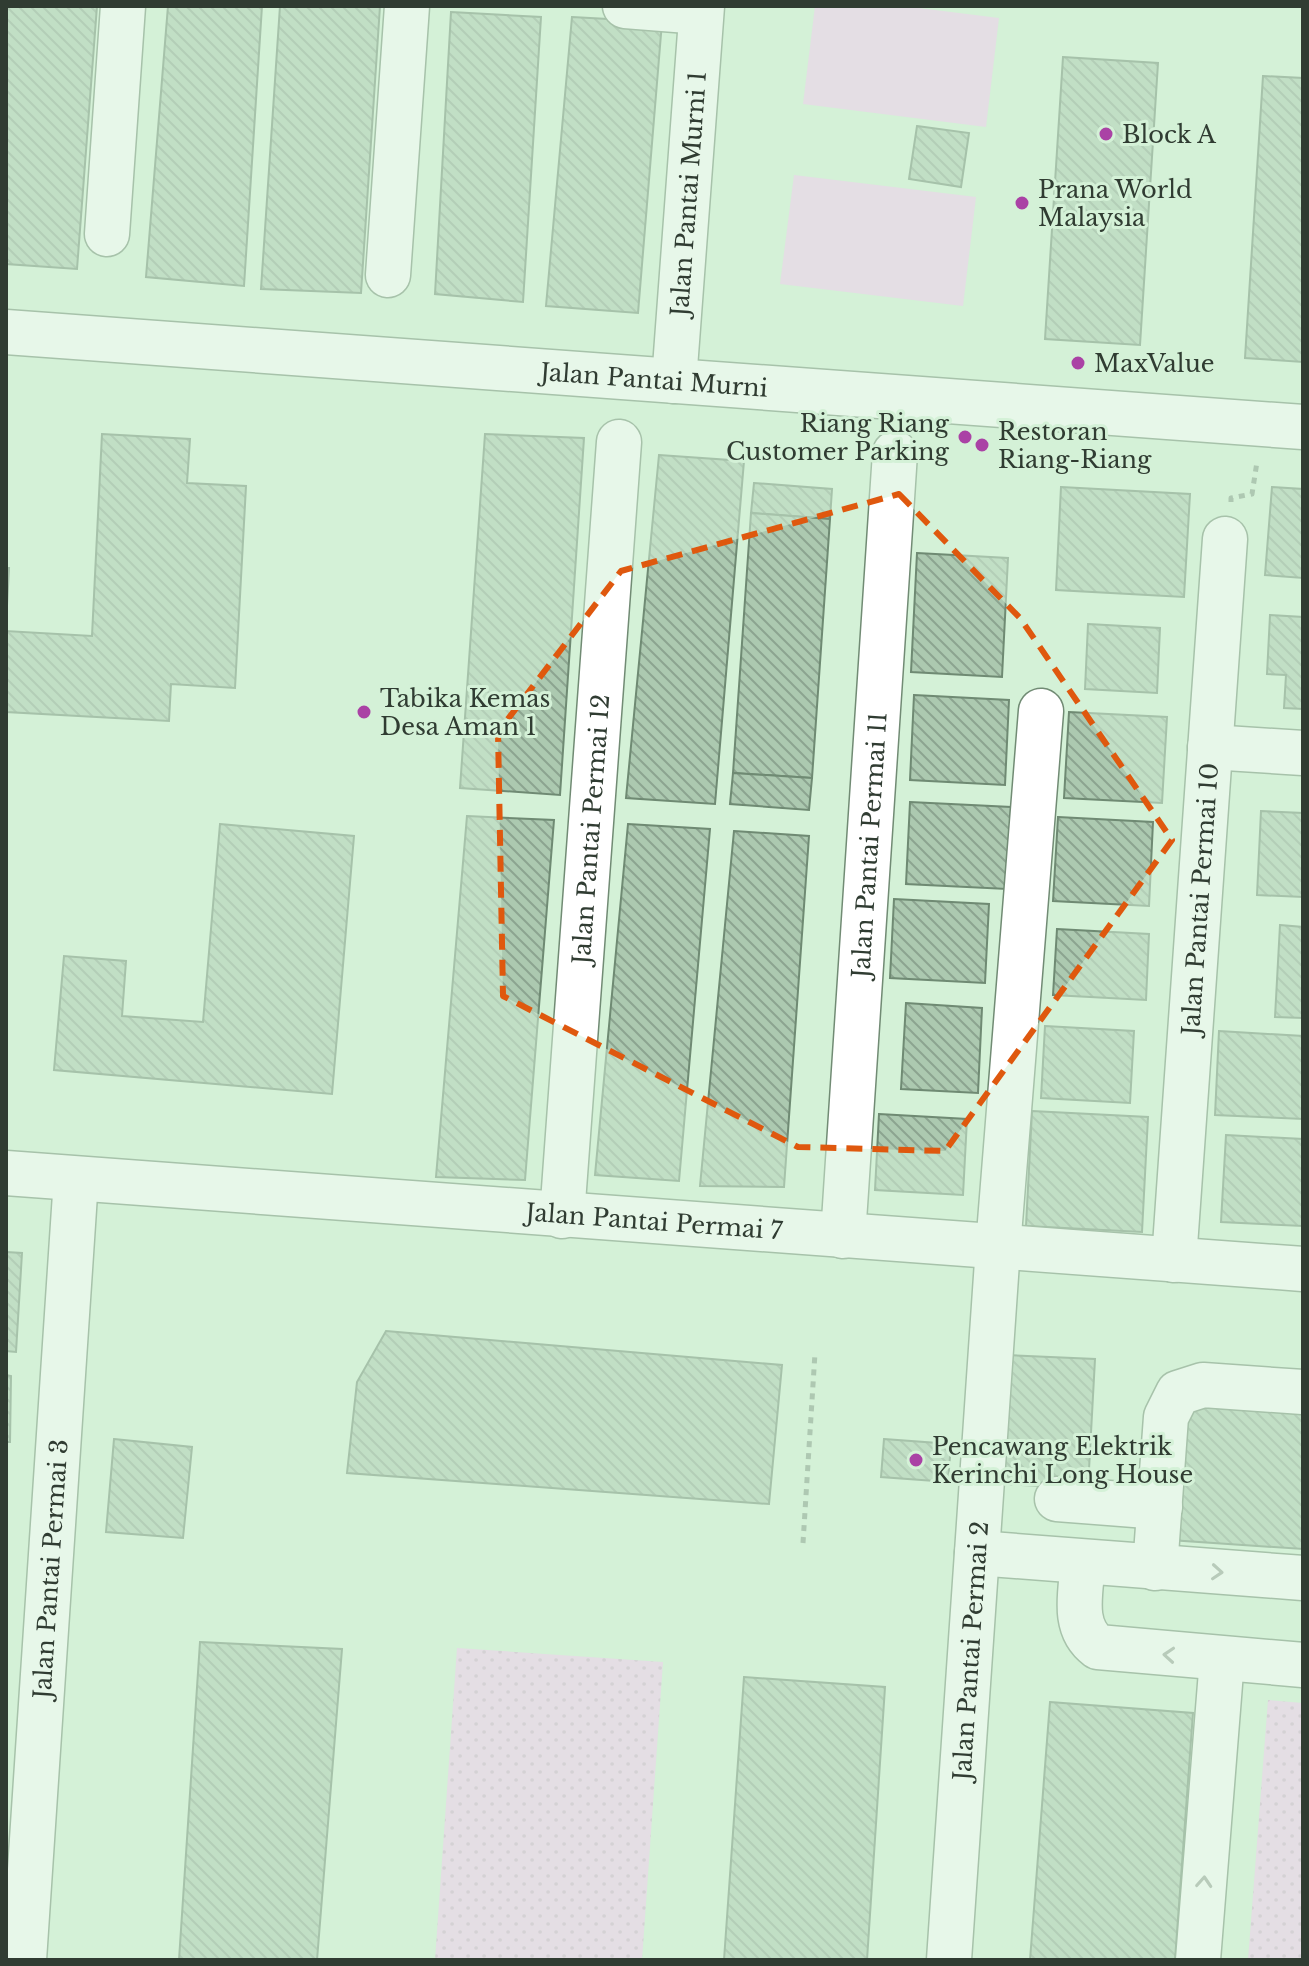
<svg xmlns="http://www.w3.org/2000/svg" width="1309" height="1966" font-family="'Libre Baskerville',serif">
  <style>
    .grass { fill: url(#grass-dots) }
    .pitch { fill: #f8c7f3 }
    .building { fill: url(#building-back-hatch); stroke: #6f8a73; stroke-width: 2 }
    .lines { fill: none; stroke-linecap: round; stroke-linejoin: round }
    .minor-casing { stroke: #718b74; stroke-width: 47 }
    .path { stroke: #829785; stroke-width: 5; stroke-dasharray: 6 6; stroke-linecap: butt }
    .minor { stroke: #fff; stroke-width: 44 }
    .oneway { stroke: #989e98 }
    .marked { fill: none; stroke: #df580e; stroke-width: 6; stroke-dasharray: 16 10; stroke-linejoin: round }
    .poi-dot { fill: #aa42a5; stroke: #d4f1d7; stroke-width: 3 }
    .labels { text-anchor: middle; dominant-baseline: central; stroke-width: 6; stroke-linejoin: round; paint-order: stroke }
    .poi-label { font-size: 24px; fill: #303c32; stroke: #d4f1d7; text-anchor: start }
    .street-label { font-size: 24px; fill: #303c32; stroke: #d4f1d7 }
  </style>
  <defs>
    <pattern id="grass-dots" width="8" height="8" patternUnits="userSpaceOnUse" patternTransform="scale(2)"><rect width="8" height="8" fill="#f8c7f3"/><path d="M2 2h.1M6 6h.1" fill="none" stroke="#d5acd1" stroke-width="1.8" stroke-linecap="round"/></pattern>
    <pattern id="building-back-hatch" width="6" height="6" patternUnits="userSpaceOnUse" patternTransform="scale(2)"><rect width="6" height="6" fill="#acc9b0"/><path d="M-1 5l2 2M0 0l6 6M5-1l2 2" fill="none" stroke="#8ca490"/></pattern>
  </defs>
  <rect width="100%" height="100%" fill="#d4f1d7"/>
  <g class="grass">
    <polygon points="457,1648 663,1662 642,1960 435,1960"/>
    <polygon points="1268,1700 1303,1703 1303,1960 1248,1960"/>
  </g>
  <g class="pitch">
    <polygon points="815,6 903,6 999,18 986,127 803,104"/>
    <polygon points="794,175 976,197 963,306 780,284"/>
  </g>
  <g class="building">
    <polygon points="6,6 97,6 77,269 6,264"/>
    <polygon points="168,6 262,6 244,286 146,277"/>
    <polygon points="280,6 380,6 361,293 261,289"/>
    <polygon points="451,12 541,17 523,302 435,294"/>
    <polygon points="572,17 662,22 638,313 546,306"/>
    <polygon points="1063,57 1158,63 1140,345 1045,339"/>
    <polygon points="1263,76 1303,78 1303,362 1245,358"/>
    <polygon points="917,126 969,133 961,187 909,179"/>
    <polygon points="102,434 190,439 187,483 246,486 235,688 171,684 169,721 6,712 6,631 92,636"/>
    <polygon points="485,434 584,438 560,795 460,788"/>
    <polygon points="659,455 744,461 715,804 626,798"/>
    <polygon points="754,483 832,489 830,519 751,513"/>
    <polygon points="1061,487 1190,494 1184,597 1056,590"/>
    <polygon points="1272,487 1303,489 1303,578 1265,575"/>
    <polygon points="751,513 830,519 812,778 733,773"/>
    <polygon points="917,553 1008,558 1002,677 911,672"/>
    <polygon points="6,568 9,568 6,624"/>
    <polygon points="1270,615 1303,617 1303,709 1284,708 1286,675 1267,674"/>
    <polygon points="1088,624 1160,628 1157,693 1085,689"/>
    <polygon points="914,695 1009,700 1005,785 910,780"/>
    <polygon points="1069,712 1167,717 1162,803 1064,798"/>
    <polygon points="733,773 812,778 809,810 730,804"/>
    <polygon points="910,802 1011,807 1007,889 906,884"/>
    <polygon points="1261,811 1303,813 1303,897 1257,895"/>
    <polygon points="467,816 554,820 525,1180 436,1177"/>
    <polygon points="1058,817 1153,822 1149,906 1053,901"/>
    <polygon points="220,824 354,836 332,1094 54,1070 64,956 126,961 122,1016 203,1022"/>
    <polygon points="628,824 710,829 679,1181 595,1175"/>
    <polygon points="734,831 809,836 784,1187 700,1186"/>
    <polygon points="894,899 989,904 985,983 890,978"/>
    <polygon points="1280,925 1303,927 1303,1018 1275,1017"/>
    <polygon points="1057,929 1149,934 1146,1000 1053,995"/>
    <polygon points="906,1003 982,1008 978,1093 901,1089"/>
    <polygon points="1045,1026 1134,1031 1130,1103 1041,1098"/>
    <polygon points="1219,1031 1303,1036 1303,1119 1215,1115"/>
    <polygon points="1032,1111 1148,1117 1142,1232 1026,1226"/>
    <polygon points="879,1114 967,1119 963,1195 875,1190"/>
    <polygon points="1226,1135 1303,1139 1303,1226 1221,1222"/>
    <polygon points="6,1252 22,1253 16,1352 6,1351"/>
    <polygon points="386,1331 782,1365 769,1504 347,1473 357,1382"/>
    <polygon points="1007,1355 1095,1359 1088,1488 1000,1484"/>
    <polygon points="6,1375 11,1376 10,1442 6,1442"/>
    <polygon points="1180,1399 1303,1408 1303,1549 1170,1540"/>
    <polygon points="114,1439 192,1447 183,1538 106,1532"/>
    <polygon points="884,1439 951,1444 948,1482 881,1477"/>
    <polygon points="200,1642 342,1649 317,1960 179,1960"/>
    <polygon points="744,1677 885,1687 867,1960 724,1960"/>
    <polygon points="1050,1702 1193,1713 1175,1960 1030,1960"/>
  </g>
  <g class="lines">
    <defs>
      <g id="minor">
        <polyline points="625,6 701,12"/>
        <polyline points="107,234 123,6"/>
        <polyline points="388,275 407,6"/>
        <path id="s1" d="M 6,332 L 1303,427"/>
        <path id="s2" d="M 674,381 L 702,6"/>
        <polyline points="1210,747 1303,753"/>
        <path id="s3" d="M 6,1173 L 1303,1269"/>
        <path id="s4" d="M 562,1216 L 619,442"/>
        <path id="s5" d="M 843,1236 L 895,453"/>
        <path id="s6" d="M 1174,1260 L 1225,539"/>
        <polyline points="1057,1499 1160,1507"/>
        <polyline points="977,1553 1303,1578"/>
        <path d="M 1083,1562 C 1081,1592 1071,1627 1098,1647 L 1303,1665"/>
        <polyline points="1155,1568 1166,1417 1178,1393 1203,1385 1303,1392"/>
        <path id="s7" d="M 24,1960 L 76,1179"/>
        <path id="s8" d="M 949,1960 L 998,1247 L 1041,711"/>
        <polyline points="1198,1960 1222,1659"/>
      </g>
    </defs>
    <use href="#minor" class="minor-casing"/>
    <g class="path">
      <polyline points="1231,502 1231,498 1252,494 1257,462"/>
      <polyline points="803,1543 815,1353"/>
    </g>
    <use href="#minor" class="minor"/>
  </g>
  <defs><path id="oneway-chevron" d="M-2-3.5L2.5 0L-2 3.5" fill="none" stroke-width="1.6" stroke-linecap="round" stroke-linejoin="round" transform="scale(2)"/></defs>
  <g class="oneway">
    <use href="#oneway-chevron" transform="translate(1217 1572) rotate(4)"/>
    <use href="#oneway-chevron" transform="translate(1169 1655) rotate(-176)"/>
    <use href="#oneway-chevron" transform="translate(1204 1882) rotate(-86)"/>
  </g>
  <path d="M0 0H1309V1966H0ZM 899,494 L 1020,618 L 1172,840 L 945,1151 L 798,1147 L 503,996 L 498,732 L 621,571 Z" fill="#d4f1d7" fill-opacity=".55" fill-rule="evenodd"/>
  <path class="marked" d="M 899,494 L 1020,618 L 1172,840 L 945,1151 L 798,1147 L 503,996 L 498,732 L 621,571 Z"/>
  <g class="poi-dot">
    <circle cx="1106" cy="134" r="8"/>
    <circle cx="1022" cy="203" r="8"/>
    <circle cx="1078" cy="363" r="8"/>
    <circle cx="965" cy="437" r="8"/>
    <circle cx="982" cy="445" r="8"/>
    <circle cx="364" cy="712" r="8"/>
    <circle cx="916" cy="1460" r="8"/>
  </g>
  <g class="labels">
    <g class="poi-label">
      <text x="1122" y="134">Block A</text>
      <text x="1038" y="189">Prana World<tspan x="1038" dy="28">Malaysia</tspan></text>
      <text x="1094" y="363">MaxValue</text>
      <text x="949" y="423" text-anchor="end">Riang Riang<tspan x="949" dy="28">Customer Parking</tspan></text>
      <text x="998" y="431">Restoran<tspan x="998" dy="28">Riang-Riang</tspan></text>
      <text x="380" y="698">Tabika Kemas<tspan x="380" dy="28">Desa Aman 1</tspan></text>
      <text x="932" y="1446">Pencawang Elektrik<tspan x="932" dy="28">Kerinchi Long House</tspan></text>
    </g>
    <g class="street-label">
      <text stroke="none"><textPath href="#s2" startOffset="188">Jalan Pantai Murni 1</textPath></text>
      <text stroke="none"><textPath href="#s1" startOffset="650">Jalan Pantai Murni</textPath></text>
      <text stroke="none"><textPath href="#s4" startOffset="388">Jalan Pantai Permai 12</textPath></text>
      <text stroke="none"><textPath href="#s5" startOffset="392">Jalan Pantai Permai 11</textPath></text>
      <text stroke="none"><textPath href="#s6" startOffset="362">Jalan Pantai Permai 10</textPath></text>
      <text stroke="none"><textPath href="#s3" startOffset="650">Jalan Pantai Permai 7</textPath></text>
      <text stroke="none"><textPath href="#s7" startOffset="392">Jalan Pantai Permai 3</textPath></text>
      <text stroke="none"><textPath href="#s8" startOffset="310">Jalan Pantai Permai 2</textPath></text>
    </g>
  </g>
  <rect width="1309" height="1966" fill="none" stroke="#303c32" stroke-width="16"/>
</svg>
